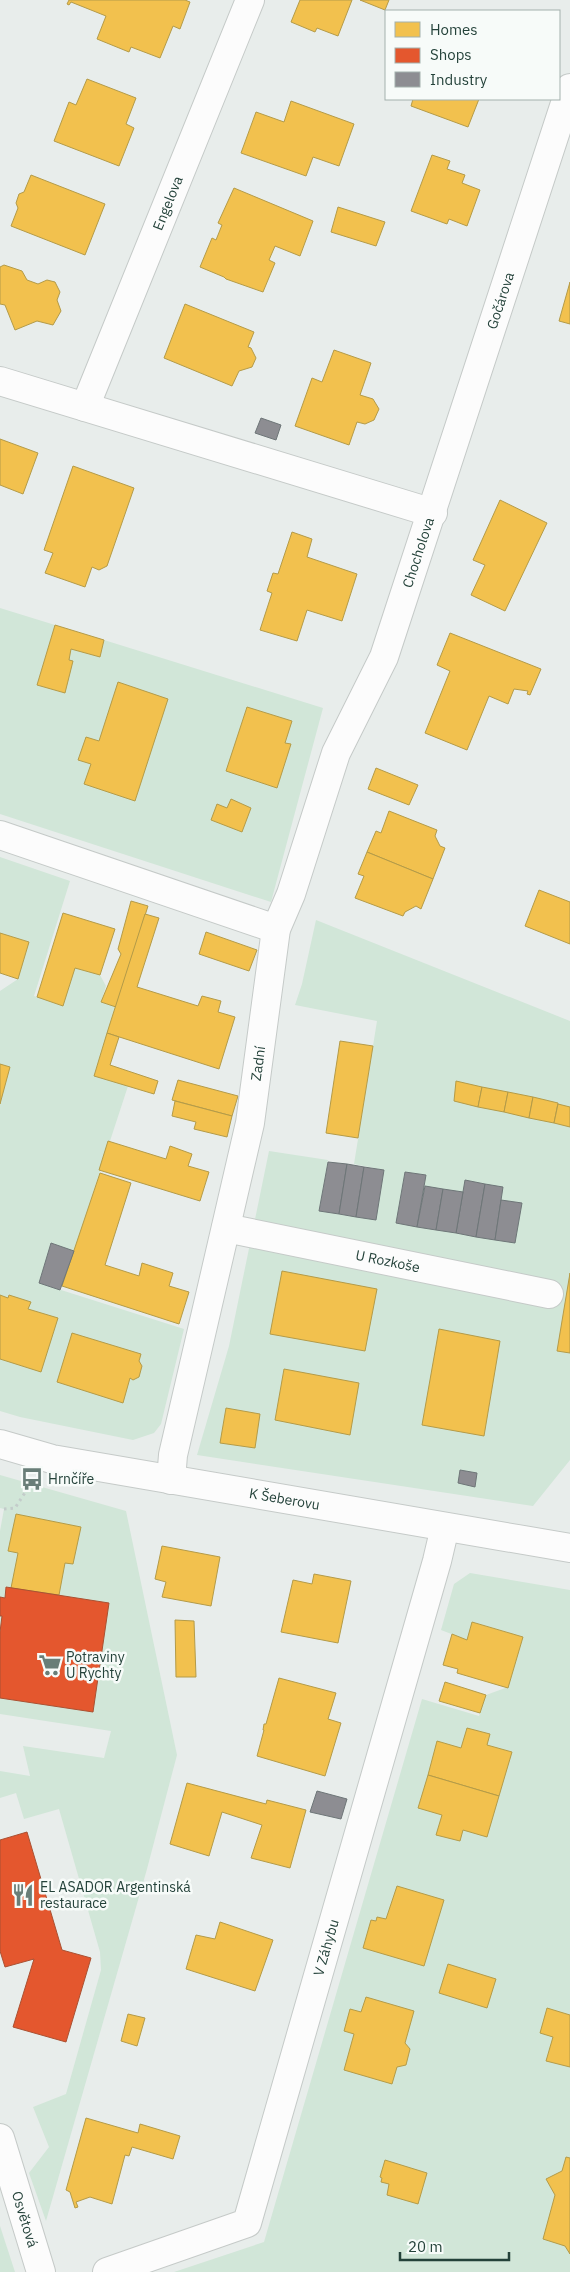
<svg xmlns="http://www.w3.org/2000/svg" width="570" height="2272" font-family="'IBM Plex Sans',sans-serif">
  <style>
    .green { fill: #d1e6d8; fill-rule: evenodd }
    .homes { fill: #f2c14e; stroke: #b49b48 }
    .shops { fill: #e4572e; stroke: #aa5132 }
    .industry { fill: #8d8d92; stroke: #6e7678 }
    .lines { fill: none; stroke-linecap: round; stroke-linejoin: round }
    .minor-casing { stroke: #c5cac8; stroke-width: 30 }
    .tertiary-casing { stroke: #c5cac8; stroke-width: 30 }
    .path { stroke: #c3ccca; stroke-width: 3; stroke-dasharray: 2.5 4; stroke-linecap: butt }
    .minor { stroke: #fcfcfc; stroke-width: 28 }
    .tertiary { stroke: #fcfcfc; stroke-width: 28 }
    .labels { text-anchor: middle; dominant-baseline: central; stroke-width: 5; stroke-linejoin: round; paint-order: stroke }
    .street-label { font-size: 14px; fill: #24423a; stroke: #f7fbf9 }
    .poi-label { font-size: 14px; fill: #24423a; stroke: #f7fbf9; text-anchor: start }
  </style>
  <rect width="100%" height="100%" fill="#e8edeb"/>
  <g class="green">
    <polygon points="0,608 55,625 37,685 64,693 73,661 69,660 71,649 100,657 104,640 323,708 271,902 0,814"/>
    <polygon points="0,857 70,881 34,996 63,1006 75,968 100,975 106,986 101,1002 116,1007 94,1075 128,1086 74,1251 51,1243 39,1283 184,1329 161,1424 154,1433 133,1440 20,1417 0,1411 0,991 18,979 29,942 0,933"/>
    <path d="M 316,920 L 570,1021 L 570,1460 L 533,1506 L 197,1455 L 229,1346 L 269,1151 L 328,1160 L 319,1211 L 376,1220 L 384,1170 L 354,1164 L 377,1021 L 295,1005 L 302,984 ZM 405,1172 L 426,1175 L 417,1227 L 396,1223 Z"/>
    <polygon points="0,1475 126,1511 177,1755 147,1869 46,2221 29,2173 49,2147 33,2107 66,2094 101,1970 100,1952 59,1809 24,1819 16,1793 0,1798 0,1771 30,1776 23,1746 104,1758 111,1731 0,1714 0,1531 4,1509 0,1508"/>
    <polygon points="470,1573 570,1590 570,2272 174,2272 264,2242 422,1699 479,1716 486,1695 508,1687 523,1637 473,1622 467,1640 441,1630 454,1584"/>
    <polygon points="0,2226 15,2272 0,2272"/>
  </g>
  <g class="homes">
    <polygon points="69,0 185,0 190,2 180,29 173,26 160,58 131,47 129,52 97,39 106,16 71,2 69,5 67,4"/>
    <polygon points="300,0 352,0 338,36 317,28 315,32 291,22"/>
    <polygon points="360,0 389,0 385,10"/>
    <polygon points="87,79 136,98 126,124 134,128 119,166 54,141 69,102 76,105"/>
    <polygon points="413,99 479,99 468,127 411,106"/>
    <polygon points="291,101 354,124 339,166 313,157 306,176 241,153 256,112 284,122"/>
    <polygon points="432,155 450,161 447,169 465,175 462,183 480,190 467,226 449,219 447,224 411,211"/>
    <polygon points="31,175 105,204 85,255 11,226 18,208 16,203 19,194 24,192"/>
    <polygon points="234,188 313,221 300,256 275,246 269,260 275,263 263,292 226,279 224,277 200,267 212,238 216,240 222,225 218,223"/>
    <polygon points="338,207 385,222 376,246 331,232"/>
    <polygon points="4,265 22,271 27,280 38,284 47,280 55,282 60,292 57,300 61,311 53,325 37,321 15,330 5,305 0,304 0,267"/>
    <polygon points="570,282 570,324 559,321"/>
    <polygon points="185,304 254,332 248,347 251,348 256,358 252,367 239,371 232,386 164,358"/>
    <polygon points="334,350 371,363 360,395 373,399 379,409 374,420 365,424 357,422 349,445 295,426 312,378 322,382"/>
    <polygon points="0,439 38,453 23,494 0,485"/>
    <polygon points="73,466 134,488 107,566 99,570 92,567 85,587 45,573 53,553 44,550"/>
    <polygon points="500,500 547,523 505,611 471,595 485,565 473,560"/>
    <polygon points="292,532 312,539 307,557 357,574 342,621 307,610 297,641 260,630 272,593 267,591 273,573 278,574"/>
    <polygon points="55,625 104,640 100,657 71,649 69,660 73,661 65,693 37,685"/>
    <polygon points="450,633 541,669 530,695 527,694 528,691 514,689 508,704 489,696 467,750 425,733 450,671 437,665"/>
    <polygon points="118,682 168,699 135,801 84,784 91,764 78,760 86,737 99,741"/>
    <polygon points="247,707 292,721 285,743 291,744 277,788 226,771"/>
    <polygon points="376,768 418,785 409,805 368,789"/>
    <polygon points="231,799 251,808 242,832 211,820 217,804 227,808"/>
    <polygon points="389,811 437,830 435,836 440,846 445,848 433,879 367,852 376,831 381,833"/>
    <polygon points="367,852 433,879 421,909 416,906 405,912 403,916 355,898 364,876 358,874"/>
    <polygon points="539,890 570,902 570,944 525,926"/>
    <polygon points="131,901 148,906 116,1007 101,1002 121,954 118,949"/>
    <polygon points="63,913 115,929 100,975 75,968 63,1006 37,997"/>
    <polygon points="145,914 159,918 137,987 198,1006 202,996 221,1001 218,1012 235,1017 219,1069 107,1033"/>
    <polygon points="206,932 257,950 249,971 199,954"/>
    <polygon points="0,933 29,942 18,979 0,973"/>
    <polygon points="107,1033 119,1037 110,1065 158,1081 154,1094 94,1076"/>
    <polygon points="340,1041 373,1046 358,1138 326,1133"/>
    <polygon points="0,1064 10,1067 0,1104"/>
    <polygon points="178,1080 238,1096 232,1116 172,1100"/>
    <polygon points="456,1081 482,1087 478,1107 454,1101"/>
    <polygon points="482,1087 508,1092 504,1112 478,1107"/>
    <polygon points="508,1092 533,1097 529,1118 504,1112"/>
    <polygon points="533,1097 558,1103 554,1123 529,1118"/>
    <polygon points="175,1101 232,1116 227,1137 194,1129 196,1122 172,1116"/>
    <polygon points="558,1104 570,1107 570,1127 554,1123"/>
    <polygon points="108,1141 166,1159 170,1146 192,1154 188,1166 209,1172 200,1201 99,1170"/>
    <polygon points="100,1173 131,1183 105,1265 139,1276 142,1263 173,1273 169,1286 189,1292 179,1324 62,1286"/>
    <polygon points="282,1271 377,1289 365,1351 270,1334"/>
    <polygon points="570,1273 570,1353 557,1351"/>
    <polygon points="0,1295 8,1298 9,1295 31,1302 28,1309 58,1318 41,1372 0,1359"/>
    <polygon points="439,1329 500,1341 484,1436 422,1425"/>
    <polygon points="72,1333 141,1354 139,1361 142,1366 139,1377 133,1380 130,1378 123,1403 57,1382"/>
    <polygon points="284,1369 359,1383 350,1435 275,1420"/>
    <polygon points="226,1408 260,1414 255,1448 220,1443"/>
    <polygon points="16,1514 81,1527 73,1564 65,1563 59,1595 11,1588 18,1553 8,1551"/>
    <polygon points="162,1546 220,1557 211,1606 162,1597 166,1582 155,1579"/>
    <polygon points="314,1574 351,1581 338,1643 281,1632 293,1580 312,1584"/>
    <polygon points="175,1620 194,1621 196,1677 176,1677"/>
    <polygon points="472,1622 523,1637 508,1688 457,1673 458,1669 443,1665 452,1634 467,1640"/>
    <polygon points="279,1678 336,1693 328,1719 341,1723 325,1776 257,1756 264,1730 263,1730 264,1724 266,1724"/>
    <polygon points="445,1682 486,1695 480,1713 439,1701"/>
    <polygon points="467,1728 490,1734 487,1745 512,1752 499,1796 428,1775 437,1741 461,1748"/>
    <polygon points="428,1775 499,1796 487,1837 463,1830 460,1841 436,1835 442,1815 418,1808"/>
    <polygon points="187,1783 266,1804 267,1800 306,1810 290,1868 251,1858 262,1825 222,1812 209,1856 170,1844"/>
    <polygon points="397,1886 444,1900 424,1966 363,1948 371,1920 376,1921 377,1917 386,1919"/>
    <polygon points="220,1922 273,1940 255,1991 186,1969 196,1935 215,1939"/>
    <polygon points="448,1964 496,1979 487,2008 439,1993"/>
    <polygon points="366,1997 414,2011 405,2043 410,2049 406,2065 397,2067 392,2084 344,2070 354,2034 344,2031 350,2009 361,2012"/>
    <polygon points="547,2008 570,2015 570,2067 546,2061 553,2037 540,2033"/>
    <polygon points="128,2014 145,2018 137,2046 121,2041"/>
    <polygon points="86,2118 138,2133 140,2124 180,2136 173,2159 132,2147 129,2156 125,2155 112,2204 90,2197 76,2202 78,2207 75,2208 70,2192 66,2190"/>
    <polygon points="566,2157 570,2158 570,2254 565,2246 543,2239 555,2195 546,2179 562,2171"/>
    <polygon points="385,2160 427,2173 418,2204 387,2195 389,2184 381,2182 382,2178 380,2177"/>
  </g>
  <g class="shops">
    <polygon points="6,1587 109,1603 93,1712 0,1698 0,1632 2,1616 0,1616 0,1597 5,1598"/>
    <polygon points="27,1832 62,1950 91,1958 66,2042 13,2027 34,1959 5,1967 0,1951 0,1840"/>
  </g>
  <g class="industry">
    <polygon points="261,418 281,425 276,440 255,433"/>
    <polygon points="328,1162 347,1164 339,1214 319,1211"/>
    <polygon points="347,1164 364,1167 356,1217 339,1214"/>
    <polygon points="364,1167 384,1170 376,1220 356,1217"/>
    <polygon points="405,1172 426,1175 417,1227 396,1223"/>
    <polygon points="465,1180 485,1184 476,1237 456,1233"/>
    <polygon points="485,1184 503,1187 495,1240 476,1237"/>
    <polygon points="425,1186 443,1189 436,1230 417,1227"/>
    <polygon points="443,1189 463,1192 456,1233 436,1230"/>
    <polygon points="501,1200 522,1203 515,1243 495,1240"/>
    <polygon points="51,1243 74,1251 60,1290 39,1283"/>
    <polygon points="460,1470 477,1473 475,1487 458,1483"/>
    <polygon points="317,1791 347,1799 341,1819 310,1812"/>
  </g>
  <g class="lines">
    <defs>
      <g id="minor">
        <polyline points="0,381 433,513"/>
        <path id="s1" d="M 85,407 L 250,0"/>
        <polyline points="0,835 276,929"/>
        <path id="s2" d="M 226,1228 L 549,1294"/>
        <path id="s3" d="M 171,1480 L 173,1455 L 250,1123 L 276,929 L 291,894 L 336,753 L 384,657 L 570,88"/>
        <path id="s4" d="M 0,2138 L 41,2272"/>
        <path id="s5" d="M 107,2272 L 247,2223 L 437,1561 L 445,1527"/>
      </g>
      <g id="tertiary">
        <path id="s6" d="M 0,1444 L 52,1459 L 570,1548"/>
      </g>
    </defs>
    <use href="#minor" class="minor-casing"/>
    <use href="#tertiary" class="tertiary-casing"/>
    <polyline class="path" points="4,1509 15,1508 30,1485"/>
    <use href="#minor" class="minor"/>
    <use href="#tertiary" class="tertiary"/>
  </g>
  <defs>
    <symbol id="bus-bare" viewBox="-9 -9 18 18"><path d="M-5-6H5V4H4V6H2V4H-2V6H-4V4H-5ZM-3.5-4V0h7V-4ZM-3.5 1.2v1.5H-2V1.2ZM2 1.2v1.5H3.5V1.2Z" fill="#697e78" stroke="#f7fbf9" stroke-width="2.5" paint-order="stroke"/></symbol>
    <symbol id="supermarket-bare" viewBox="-9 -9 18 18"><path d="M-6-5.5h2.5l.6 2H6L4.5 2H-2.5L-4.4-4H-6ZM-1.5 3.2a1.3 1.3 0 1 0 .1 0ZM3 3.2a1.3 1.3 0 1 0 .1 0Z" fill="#697e78" stroke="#f7fbf9" stroke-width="2.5" paint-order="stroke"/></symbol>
    <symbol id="restaurant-bare" viewBox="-9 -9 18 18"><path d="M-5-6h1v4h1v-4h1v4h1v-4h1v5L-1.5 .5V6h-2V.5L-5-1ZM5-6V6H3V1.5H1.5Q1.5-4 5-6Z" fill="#697e78" stroke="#f7fbf9" stroke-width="2.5" paint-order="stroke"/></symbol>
  </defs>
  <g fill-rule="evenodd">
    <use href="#bus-bare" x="16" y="1463" width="32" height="32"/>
    <use href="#supermarket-bare" x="34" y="1649" width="32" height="32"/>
    <use href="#restaurant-bare" x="7" y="1879" width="32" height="32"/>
  </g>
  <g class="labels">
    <g class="street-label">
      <text stroke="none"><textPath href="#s1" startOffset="220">Engelova</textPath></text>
      <text stroke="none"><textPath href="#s3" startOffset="1230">Gočárova</textPath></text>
      <text stroke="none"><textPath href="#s3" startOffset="965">Chocholova</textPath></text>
      <text stroke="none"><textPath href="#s3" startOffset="426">Zadní</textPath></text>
      <text stroke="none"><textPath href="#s2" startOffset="165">U Rozkoše</textPath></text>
      <text stroke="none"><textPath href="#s6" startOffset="290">K Šeberovu</textPath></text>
      <text stroke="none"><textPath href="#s5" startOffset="435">V Záhybu</textPath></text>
      <text stroke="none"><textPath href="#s4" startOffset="85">Osvětová</textPath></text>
    </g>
    <g class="poi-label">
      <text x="48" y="1479">Hrnčíře</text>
      <text x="66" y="1657">Potraviny<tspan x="66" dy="16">U Rychty</tspan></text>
      <text x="40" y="1887">EL ASADOR Argentinská<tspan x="40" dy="16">restaurace</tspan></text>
    </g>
  </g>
  <rect x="385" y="10" width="175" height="90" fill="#f7fbf9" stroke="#a3b1ad"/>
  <rect x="395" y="22" width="25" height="15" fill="#f2c14e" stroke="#a3b1ad"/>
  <text x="430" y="35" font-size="15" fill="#24423a">Homes</text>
  <rect x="395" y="48" width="25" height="15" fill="#e4572e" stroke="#a3b1ad"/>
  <text x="430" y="60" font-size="15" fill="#24423a">Shops</text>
  <rect x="395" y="72" width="25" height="15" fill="#8d8d92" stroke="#a3b1ad"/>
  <text x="430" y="85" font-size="15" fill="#24423a">Industry</text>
  <path d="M400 2252v8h109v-8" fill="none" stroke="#24423a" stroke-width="2.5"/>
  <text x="408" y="2252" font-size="15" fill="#24423a" stroke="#f7fbf9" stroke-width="4" paint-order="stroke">20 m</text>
</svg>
